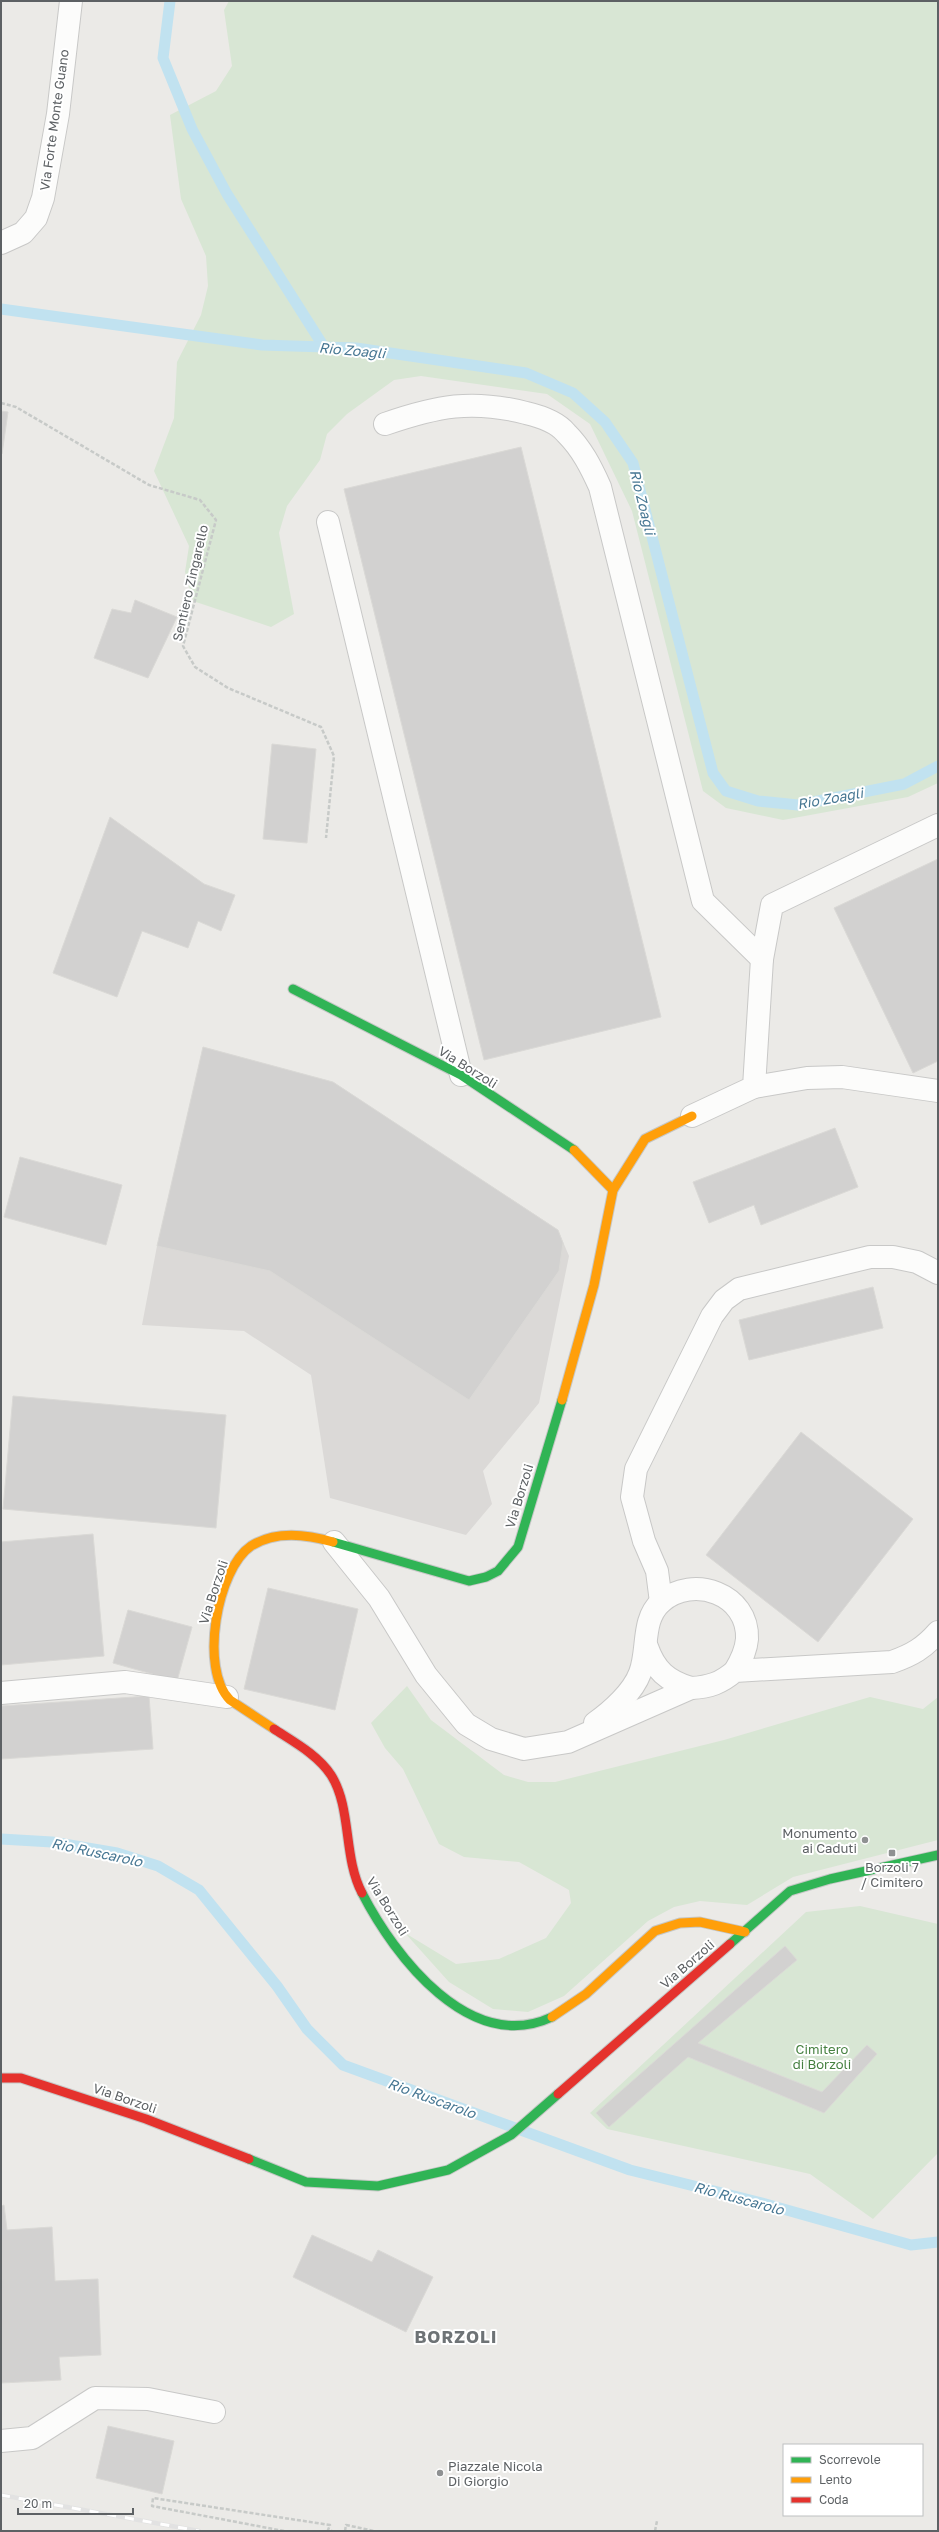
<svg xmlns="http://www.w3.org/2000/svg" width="939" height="2532" font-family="'Golos Text',sans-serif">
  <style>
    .industrial { fill: #dbd9d7 }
    .green { fill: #d8e6d4 }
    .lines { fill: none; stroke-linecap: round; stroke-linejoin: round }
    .stream { stroke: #c1e2f0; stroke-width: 11 }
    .building { fill: #d2d1d0; stroke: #dad9d6 }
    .lane-casing { stroke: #c8c8c7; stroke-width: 24 }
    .street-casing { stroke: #c8c8c7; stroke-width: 24 }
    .fast-casing { stroke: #c6c7c6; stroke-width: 11 }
    .slow-casing { stroke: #c6c7c6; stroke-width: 11 }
    .jam-casing { stroke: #c6c7c6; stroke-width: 11 }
    .path { stroke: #c7cac8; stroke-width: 2.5; stroke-dasharray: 4 2; stroke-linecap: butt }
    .lane { stroke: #fcfcfb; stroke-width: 22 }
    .street { stroke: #fcfcfb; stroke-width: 22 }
    .fast { stroke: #30b455; stroke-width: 9 }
    .slow { stroke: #ff9f0a; stroke-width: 9 }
    .jam { stroke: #e5322d; stroke-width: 9 }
    .rail-casing { stroke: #e2e2e2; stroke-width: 4.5 }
    .rail { stroke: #fff; stroke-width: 3; stroke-dasharray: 9; stroke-linecap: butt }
    .poi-dot { fill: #8f9192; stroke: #fff; stroke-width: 1.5 }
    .labels { text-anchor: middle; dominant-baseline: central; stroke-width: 4; stroke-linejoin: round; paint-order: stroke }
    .street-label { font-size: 13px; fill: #5d6164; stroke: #fff }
    .poi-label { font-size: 13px; fill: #5d6164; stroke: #fff; text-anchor: end }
    .park-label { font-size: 13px; fill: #468040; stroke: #fff }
    .water-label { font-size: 14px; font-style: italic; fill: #477793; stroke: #fff }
    .district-label { font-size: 17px; font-weight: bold; letter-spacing: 1px; fill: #6e7376; stroke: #fff }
  </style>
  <rect width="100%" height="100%" fill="#ebeae7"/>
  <polygon class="industrial" points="203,1047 333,1082 558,1230 569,1256 539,1403 483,1471 492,1504 466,1535 330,1498 311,1375 244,1331 142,1325 157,1246"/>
  <g class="green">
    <polygon points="229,1 938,1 938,783 908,797 783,820 726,808 703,791 632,511 590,424 547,394 421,376 394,380 347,414 327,434 320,460 287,506 279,533 294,614 271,627 193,601 185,572 189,546 154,471 174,418 177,362 201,315 208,286 206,256 181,199 170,115 216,91 232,66 224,10"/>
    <polygon points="407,1686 431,1720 504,1775 528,1782 555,1782 724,1740 870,1697 923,1709 938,1697 938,1840 793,1877 747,1905 700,1901 674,1907 648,1921 564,1996 528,2012 493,2009 449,1982 405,1933 456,1964 499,1959 546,1938 571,1903 569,1890 519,1862 464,1857 439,1844 403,1769 385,1748 371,1723"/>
    <polygon points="860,1906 938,1924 938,2153 873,2219 810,2174 607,2129 590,2113 806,1912"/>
  </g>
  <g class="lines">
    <g class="stream">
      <polyline points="170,1 163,58 192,129 227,194 324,347"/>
      <polyline points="1,309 262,345 356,348 526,373 573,393 605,422 633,463 713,773 726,791 758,801 798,805 904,784 938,766"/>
      <polyline points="1,1839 52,1842 117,1853 158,1866 199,1890 277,1986 307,2029 343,2065 630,2170 762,2203 911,2245 938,2242"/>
    </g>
  </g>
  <g class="building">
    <polygon points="1,411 8,412 2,454 1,454"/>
    <polygon points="521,447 661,1017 484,1060 344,489"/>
    <polygon points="135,600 177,617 148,678 94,658 112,609 131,613"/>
    <polygon points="272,744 316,749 307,843 263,839"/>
    <polygon points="110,817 204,884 235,895 221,931 198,921 188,948 142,931 117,997 53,973"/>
    <polygon points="938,859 938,1061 913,1073 834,908"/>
    <polygon points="203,1047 333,1082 558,1230 563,1243 559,1271 469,1400 270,1271 157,1246"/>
    <polygon points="835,1128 858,1187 761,1225 754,1205 709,1223 693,1182"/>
    <polygon points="20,1157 122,1185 106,1245 4,1217"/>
    <polygon points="873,1287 883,1328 749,1360 739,1320"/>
    <polygon points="13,1396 226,1415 216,1528 3,1509"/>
    <polygon points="801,1432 913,1519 818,1642 706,1555"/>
    <polygon points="93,1534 104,1656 1,1665 1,1542"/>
    <polygon points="268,1588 358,1609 335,1710 244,1689"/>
    <polygon points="128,1610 192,1627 177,1681 113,1663"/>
    <polygon points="149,1696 153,1749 1,1759 1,1706"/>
    <polygon points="785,1946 797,1960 698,2043 822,2092 867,2045 877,2054 824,2113 688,2057 609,2127 596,2113"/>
    <polygon points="4,2205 7,2230 52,2227 55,2281 98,2279 101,2355 59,2357 61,2380 1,2383 1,2206"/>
    <polygon points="312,2235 372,2262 378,2250 433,2277 406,2332 293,2277"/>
    <polygon points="108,2426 174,2441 162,2494 96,2478"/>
  </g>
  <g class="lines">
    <defs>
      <g id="lane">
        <path d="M 385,424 C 437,406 472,399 526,413 C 539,416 557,422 566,433 C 582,449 591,467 600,487 L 703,901 L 762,959"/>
        <polyline points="328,522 461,1075"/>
        <polyline points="754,1087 807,1078 842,1077 938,1091"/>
        <polyline points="692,1116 754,1087 762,959 772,905 938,825"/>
        <path d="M 334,1542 L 379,1598 L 426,1675 L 466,1724 L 491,1739 L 524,1749 L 568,1742 L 691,1688 C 710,1687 721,1683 735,1671 L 892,1662 C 912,1655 924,1648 938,1632"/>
        <polyline points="661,1602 657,1571 644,1541 632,1497 636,1469 712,1316 724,1300 739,1289 870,1257 893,1257 917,1262 938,1273"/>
        <path d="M 647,1647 C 655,1670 667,1681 691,1688"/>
        <path d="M 595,1723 C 612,1711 633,1692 640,1673 C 649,1650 641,1620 661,1602 C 693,1574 749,1594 747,1639 C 746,1651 741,1661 735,1671"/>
      </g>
      <g id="street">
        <polyline points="1,243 23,233 36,218 43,198 58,114 71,1"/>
        <polyline points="1,1693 125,1682 227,1697"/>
        <polyline points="1,2441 32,2438 95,2398 148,2399 214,2412"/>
      </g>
      <g id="fast">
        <polyline points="293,989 461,1075 574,1150"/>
        <polyline points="333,1542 469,1581 486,1577 498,1571 518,1547 562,1400"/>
        <path d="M 362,1893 C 395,1957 470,2055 552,2017"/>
        <polyline points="730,1944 790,1891 830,1879 938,1855"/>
        <polyline points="249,2159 306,2182 378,2186 448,2170 511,2135 558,2094"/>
      </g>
      <g id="slow">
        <polyline points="574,1150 613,1190"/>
        <polyline points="562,1400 594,1285 613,1190 645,1139 692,1116"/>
        <path d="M 274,1729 L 230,1700 C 199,1669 217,1569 251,1546 C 276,1530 306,1534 333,1542"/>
        <polyline points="552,2017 586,1994 655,1931 680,1923 700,1922 745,1932"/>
      </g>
      <g id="jam">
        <path d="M 274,1729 C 294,1742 318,1755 331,1775 C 352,1808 343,1857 362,1893"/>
        <polyline points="1,2078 21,2078 146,2119 249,2159"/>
        <polyline points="558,2094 730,1944"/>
      </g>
    </defs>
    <use href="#lane" class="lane-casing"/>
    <use href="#street" class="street-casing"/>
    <use href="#fast" class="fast-casing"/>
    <use href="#slow" class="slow-casing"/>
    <use href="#jam" class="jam-casing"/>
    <g class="path">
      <polyline points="1,403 16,407 149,485 200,500 216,520 183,646 195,667 228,688 321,727 334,756 326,838"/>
      <polyline points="284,2531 152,2506 153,2498 330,2525 328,2530 332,2531"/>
      <polyline points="345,2531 346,2525 374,2531"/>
      <polyline points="655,2531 657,2521"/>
    </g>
    <use href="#lane" class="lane"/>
    <use href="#street" class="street"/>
    <use href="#fast" class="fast"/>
    <use href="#slow" class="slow"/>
    <use href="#jam" class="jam"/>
    <defs>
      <polyline id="rail" points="1,2495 199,2531"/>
    </defs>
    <use href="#rail" class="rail-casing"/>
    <use href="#rail" class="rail"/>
  </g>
  <g class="poi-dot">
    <circle cx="865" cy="1840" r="4"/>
    <rect x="888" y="1849" width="8" height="8" rx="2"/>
    <circle cx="440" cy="2473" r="4"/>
  </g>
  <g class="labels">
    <g class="street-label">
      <text transform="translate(54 120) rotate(-82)">Via Forte Monte Guano</text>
      <text transform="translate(190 583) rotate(-77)">Sentiero Zingarello</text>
      <text transform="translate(468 1067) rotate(32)">Via Borzoli</text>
      <text transform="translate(519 1496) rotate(-73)">Via Borzoli</text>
      <text transform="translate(213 1592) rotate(-72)">Via Borzoli</text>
      <text transform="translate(388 1906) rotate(58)">Via Borzoli</text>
      <text transform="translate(687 1964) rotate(-41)">Via Borzoli</text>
      <text transform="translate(125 2098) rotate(19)">Via Borzoli</text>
    </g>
    <g class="poi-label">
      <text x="857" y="1833">Monumento<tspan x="857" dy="15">ai Caduti</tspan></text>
      <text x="892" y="1867" text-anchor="middle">Borzoli 7<tspan x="892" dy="15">/ Cimitero</tspan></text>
      <text x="448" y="2466" text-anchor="start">Piazzale Nicola<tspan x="448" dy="15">Di Giorgio</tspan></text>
    </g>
    <g class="park-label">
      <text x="822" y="2049">Cimitero<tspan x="822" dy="15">di Borzoli</tspan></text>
    </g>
    <g class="water-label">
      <text transform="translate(352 350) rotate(5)">Rio Zoagli</text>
      <text transform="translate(643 502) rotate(76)">Rio Zoagli</text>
      <text transform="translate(830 798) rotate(-10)">Rio Zoagli</text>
      <text transform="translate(97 1852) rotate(12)">Rio Ruscarolo</text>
      <text transform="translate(432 2098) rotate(20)">Rio Ruscarolo</text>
      <text transform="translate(739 2198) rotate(15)">Rio Ruscarolo</text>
    </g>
    <g class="district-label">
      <text x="456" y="2336">BORZOLI</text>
    </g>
  </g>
  <rect width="939" height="2532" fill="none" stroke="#5d6164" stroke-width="4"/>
  <rect x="783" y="2444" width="140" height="72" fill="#ffffff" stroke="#bec0c1"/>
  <rect x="791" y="2457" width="20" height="6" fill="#30b455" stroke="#bec0c1"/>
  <text x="819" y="2464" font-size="12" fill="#5d6164">Scorrevole</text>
  <rect x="791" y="2477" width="20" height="6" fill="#ff9f0a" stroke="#bec0c1"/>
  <text x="819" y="2484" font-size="12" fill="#5d6164">Lento</text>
  <rect x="791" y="2497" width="20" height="6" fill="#e5322d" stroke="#bec0c1"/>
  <text x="819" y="2504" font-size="12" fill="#5d6164">Coda</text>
  <path d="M18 2508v6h115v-6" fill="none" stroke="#5d6164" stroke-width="2"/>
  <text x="24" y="2508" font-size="12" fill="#5d6164" stroke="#ffffff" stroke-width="3" paint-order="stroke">20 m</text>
</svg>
